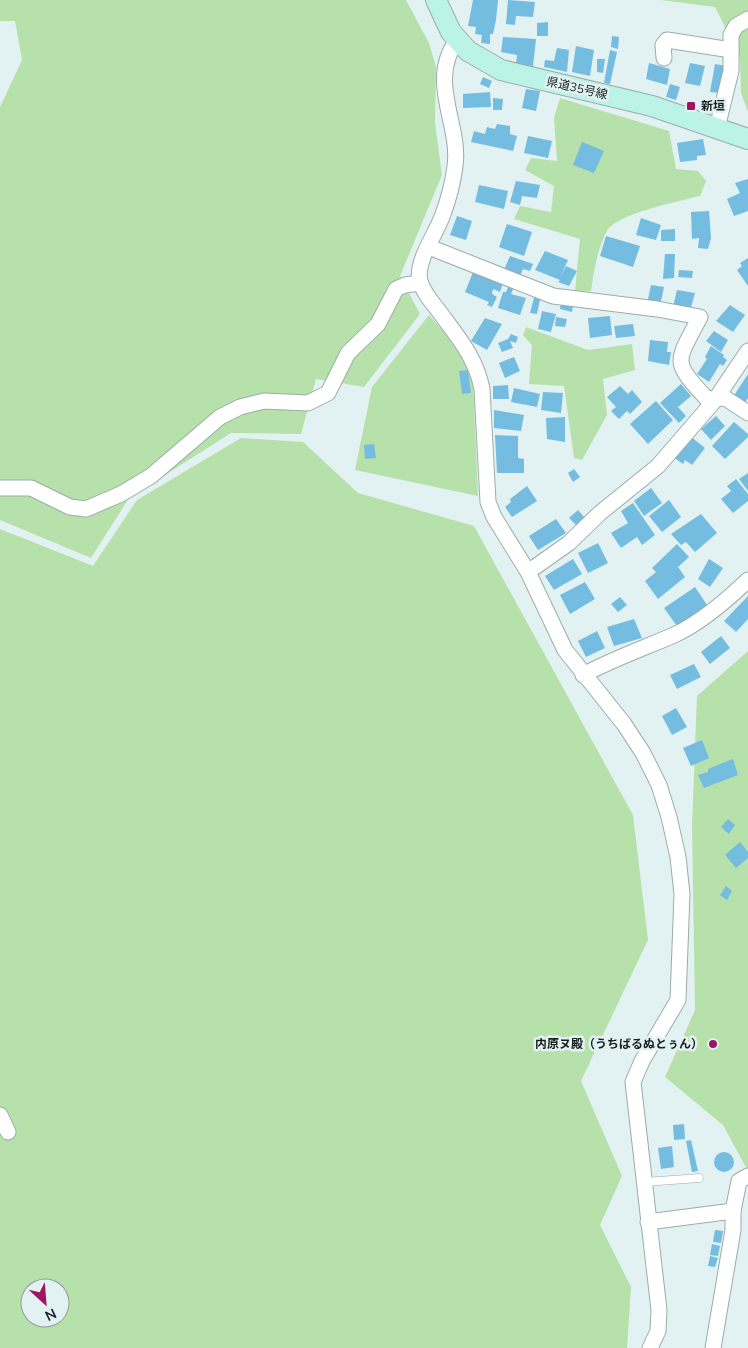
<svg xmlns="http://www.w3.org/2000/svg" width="748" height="1348" font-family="'Nunito Sans','Noto Sans JP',sans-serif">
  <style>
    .green { fill: #b7e1ab; fill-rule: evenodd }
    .building { fill: #74bce0 }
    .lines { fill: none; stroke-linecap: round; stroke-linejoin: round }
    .service-casing { stroke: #9cabab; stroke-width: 9 }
    .minor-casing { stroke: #9cabab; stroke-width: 17 }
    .secondary-casing { stroke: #9cabab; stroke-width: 22 }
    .service { stroke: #fff; stroke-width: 8 }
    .minor { stroke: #fff; stroke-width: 15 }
    .secondary { stroke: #bbf4e6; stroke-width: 20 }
    .poi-dot { fill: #9f1562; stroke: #e2f2f2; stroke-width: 2 }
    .labels { text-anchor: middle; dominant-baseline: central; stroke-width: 5; stroke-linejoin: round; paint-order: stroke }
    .street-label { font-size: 12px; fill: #191e1f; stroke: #e2f2f2 }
    .poi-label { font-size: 12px; font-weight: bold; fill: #191e1f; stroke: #e2f2f2; text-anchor: start }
  </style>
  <rect width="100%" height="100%" fill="#e2f2f2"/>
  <g class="green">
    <polygon points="0,0 406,0 429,43 436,67 435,123 442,175 400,276 420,314 364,387 316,379 301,434 231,433 129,498 91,558 0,520 0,107 22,60 15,21 0,21"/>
    <polygon points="661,0 748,0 748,112 741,93 740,57 715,7"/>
    <path d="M 560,98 L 669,131 L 676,169 L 698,171 L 706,181 L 700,196 C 680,201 616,214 607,231 C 597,249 594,271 591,291 L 575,291 L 580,239 L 514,219 L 520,206 L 551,212 L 554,186 L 525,170 L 531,158 L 557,161 L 554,118 Z"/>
    <polygon points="429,315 459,348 473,379 478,496 355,470 372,387"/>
    <polygon points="526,327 588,350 632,344 635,370 603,379 607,415 582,460 574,458 564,386 529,384 532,345 523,335"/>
    <path d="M 241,438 L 303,442 L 358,493 L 474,526 L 633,815 L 648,940 L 581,1081 L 622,1176 L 600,1225 L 631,1287 L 627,1348 L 0,1348 L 0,529 L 93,566 L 137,500 ZM 30,1288 L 60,1288 L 60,1318 L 30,1318 Z"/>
    <polygon points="748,651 748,1171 723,1125 665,1077 695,1010 692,826 697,696"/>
  </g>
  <g class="building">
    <polygon points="473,0 498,0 496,20 493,34 490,34 490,44 481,43 482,35 475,34 476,27 468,26"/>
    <polygon points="508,0 535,2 533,17 516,16 515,25 506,24"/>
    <polygon points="548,22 548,36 537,36 537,23"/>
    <polygon points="612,36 619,37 618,49 611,47"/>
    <polygon points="503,37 536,39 533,66 516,64 517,55 501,52"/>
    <polygon points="576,46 594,50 590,76 572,72"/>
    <polygon points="557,48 569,50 567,72 544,67 545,60 554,61"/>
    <polygon points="610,50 617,52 610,84 604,83"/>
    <polygon points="597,59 605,59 603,73 597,72"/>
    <polygon points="649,63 670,69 667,85 646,79"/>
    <polygon points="690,63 705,66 700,86 685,83"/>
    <polygon points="715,64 726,66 721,93 710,92"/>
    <polygon points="483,77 492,81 489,88 480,84"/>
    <polygon points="670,84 680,87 676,100 666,97"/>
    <polygon points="526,89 540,91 536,111 522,108"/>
    <polygon points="490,92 491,107 463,108 463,94"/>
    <polygon points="493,98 503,99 502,110 493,110"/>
    <polygon points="497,124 510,126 510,134 517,136 513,151 471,142 474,131 485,134 487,127 495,129"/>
    <polygon points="528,136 552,141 548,158 524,153"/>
    <polygon points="703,139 706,155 697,156 697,160 680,162 677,143"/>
    <polygon points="582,142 604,151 594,173 573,165"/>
    <polygon points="748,179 748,211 734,216 727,199 740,193 735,183"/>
    <polygon points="516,181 540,185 537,198 522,196 520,205 510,202"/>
    <polygon points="479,185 508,191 504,209 475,202"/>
    <polygon points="709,211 711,238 708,249 698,248 699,238 692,239 691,212"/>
    <polygon points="457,216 472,221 466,240 450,235"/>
    <polygon points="641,218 661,225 656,240 636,235"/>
    <polygon points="507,224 532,232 524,256 499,247"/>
    <polygon points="675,229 675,241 661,241 661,230"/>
    <polygon points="606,236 640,246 633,267 600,256"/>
    <polygon points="545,251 568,260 560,277 566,266 577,271 569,286 558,282 560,280 535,270"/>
    <polygon points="665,254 675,254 674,278 663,279"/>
    <polygon points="510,256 533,264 530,271 523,269 520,276 504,270"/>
    <polygon points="748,258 748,286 737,270 742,266 740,263"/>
    <polygon points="679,270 693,271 692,278 678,277"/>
    <polygon points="473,272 504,280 500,292 493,289 492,294 497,297 492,307 487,305 489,302 465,292"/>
    <polygon points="509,285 514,287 511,294 526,298 520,315 498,308 503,292 506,292"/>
    <polygon points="651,285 664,287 660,306 647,304"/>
    <polygon points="677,290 695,293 690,311 673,307"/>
    <polygon points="535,294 541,295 537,314 530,313"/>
    <polygon points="561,301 573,306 572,312 560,309"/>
    <polygon points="730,305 745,315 733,332 716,321"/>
    <polygon points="542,311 556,314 551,332 538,329"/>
    <polygon points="610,316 612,335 590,338 588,318"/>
    <polygon points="556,317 567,319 565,327 555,326"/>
    <polygon points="485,318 502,324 487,350 471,341"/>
    <polygon points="633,324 635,336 616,338 614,326"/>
    <polygon points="714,331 728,340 721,352 706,341"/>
    <polygon points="511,334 518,337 516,343 510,341 513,348 502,352 498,343 508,339"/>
    <polygon points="650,340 668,342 667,352 671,352 669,365 648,361"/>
    <polygon points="711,346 724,355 723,357 727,360 723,366 720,364 709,382 697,374 707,359 705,357"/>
    <polygon points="514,357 520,371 505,378 499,363"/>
    <polygon points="468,370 471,393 462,394 459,371"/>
    <polygon points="748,374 748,398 744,404 733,397"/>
    <polygon points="681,384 691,396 678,407 686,416 679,423 660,403"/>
    <polygon points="508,385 509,399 493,399 493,386"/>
    <polygon points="620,386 628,394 632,390 642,402 630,414 627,411 619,419 611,411 616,407 607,397"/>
    <polygon points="514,388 540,394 537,407 511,402"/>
    <polygon points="543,392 563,393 561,413 541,410"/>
    <polygon points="656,401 673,420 648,444 630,424"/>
    <polygon points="494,410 524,415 521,431 494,428"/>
    <polygon points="716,416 725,426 711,440 701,429"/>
    <polygon points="565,417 565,442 547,439 546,418"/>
    <polygon points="734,422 748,434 748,437 725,459 712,446"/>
    <polygon points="495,435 518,436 518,458 524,459 524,473 497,473"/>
    <polygon points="690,436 705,448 692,465 685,460 683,464 673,457"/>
    <polygon points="374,444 376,458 365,459 364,445"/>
    <polygon points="574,469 580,477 573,482 568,473"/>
    <polygon points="748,473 748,491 739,479"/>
    <polygon points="736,479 748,494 748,501 733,513 721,499 731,491 727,486"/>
    <polygon points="527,486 537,501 512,517 505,507 511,502 510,499"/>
    <polygon points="651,488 662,503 644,516 634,501"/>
    <polygon points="669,500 681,517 662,532 649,516"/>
    <polygon points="633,503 655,535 642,545 637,537 621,548 611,533 628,523 621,511"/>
    <polygon points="578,510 585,518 576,525 569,518"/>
    <polygon points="701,514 717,533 695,552 686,542 681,545 671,534"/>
    <polygon points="556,519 566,533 538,550 529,536"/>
    <polygon points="598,543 608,563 588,573 578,553"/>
    <polygon points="677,544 689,557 678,567 685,577 658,599 645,581 656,572 652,568"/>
    <polygon points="573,559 582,574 554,590 545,576"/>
    <polygon points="709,559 723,568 710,587 698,579"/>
    <polygon points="585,582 595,599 570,614 560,595"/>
    <polygon points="695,587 707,605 677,626 664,608"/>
    <polygon points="748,596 748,619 736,632 724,621"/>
    <polygon points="620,597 627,605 618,612 611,604"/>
    <polygon points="634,619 642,638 614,646 607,627"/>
    <polygon points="597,631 605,648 586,657 578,641"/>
    <polygon points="721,636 730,648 710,664 701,652"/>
    <polygon points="694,664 701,677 677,689 670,675"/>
    <polygon points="676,708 687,727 672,735 662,716"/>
    <polygon points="702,740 709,758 691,766 683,748"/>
    <polygon points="733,759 738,775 704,788 698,775 708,772 708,769"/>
    <polygon points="728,819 735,825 729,834 721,827"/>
    <polygon points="740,842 748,852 748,858 736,868 725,855"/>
    <polygon points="726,886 732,891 727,900 720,895"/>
    <polygon points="684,1124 685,1139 674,1140 673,1125"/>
    <polygon points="691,1140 698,1171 692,1172 686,1141"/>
    <polygon points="672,1146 674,1167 661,1169 658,1148"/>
    <circle cx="724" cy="1162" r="10"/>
    <polygon points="715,1230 723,1231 721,1243 713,1242"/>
    <polygon points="712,1244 720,1246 718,1256 710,1255"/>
    <polygon points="710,1256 718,1258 715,1267 708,1266"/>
  </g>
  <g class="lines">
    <defs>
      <polyline id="service" points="645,1182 699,1178"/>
      <g id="minor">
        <path d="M 457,40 C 427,82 461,124 455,166 C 453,182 449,198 443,214 C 437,233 415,261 420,281 C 423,292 431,301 438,310 C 457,336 476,357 482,389 L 488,502 L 494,517 L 528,572 L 565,650 L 624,724 L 643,753 L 659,785 L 669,817 L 678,857 L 682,894 L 678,1000 L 642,1061 L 633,1082 L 659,1310 L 658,1331 L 650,1348"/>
        <polyline points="664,58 663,45 667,40 731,50"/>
        <polyline points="717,128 731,71 731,35 736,26 748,19"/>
        <path d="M 429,247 L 553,296 L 657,309 L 700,317 C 676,363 671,360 707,399 L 725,398 L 748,413"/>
        <polyline points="0,488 31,488 70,507 86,509 121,494 151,476 220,417 240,407 264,401 308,403 328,393 348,353 378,324 396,289 405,285 420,283"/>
        <polyline points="528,572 569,543 600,513 658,466 715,400 748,351"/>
        <path d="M 583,675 C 613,659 644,648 674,635 C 701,623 727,600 748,580"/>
        <polyline points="0,1115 8,1132"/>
        <polyline points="648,1222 733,1211 739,1181 748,1176"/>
        <polyline points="713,1348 733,1230 733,1211"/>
      </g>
      <polyline id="secondary" points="436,0 451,32 468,51 501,70 652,106 748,139"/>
    </defs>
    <use href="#service" class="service-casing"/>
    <use href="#minor" class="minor-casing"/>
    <use href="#secondary" class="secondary-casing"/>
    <use href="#service" class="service"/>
    <use href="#minor" class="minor"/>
    <use href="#secondary" class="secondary"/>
  </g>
  <g class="poi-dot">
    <rect x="686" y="101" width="10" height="10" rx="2.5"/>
    <circle cx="713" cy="1044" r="5"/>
  </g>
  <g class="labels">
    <g class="street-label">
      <text transform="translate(577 88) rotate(13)">県道35号線</text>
    </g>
    <g class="poi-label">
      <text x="701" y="106">新垣</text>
      <text x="703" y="1044" text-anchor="end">内原ヌ殿（うちばるぬとぅん）</text>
    </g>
  </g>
  <g transform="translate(45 1303) rotate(154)"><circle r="24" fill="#e2f2f2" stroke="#929d9e"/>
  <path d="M0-4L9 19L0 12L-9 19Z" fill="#9f1562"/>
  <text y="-8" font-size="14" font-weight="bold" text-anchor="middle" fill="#191e1f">N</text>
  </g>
</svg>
